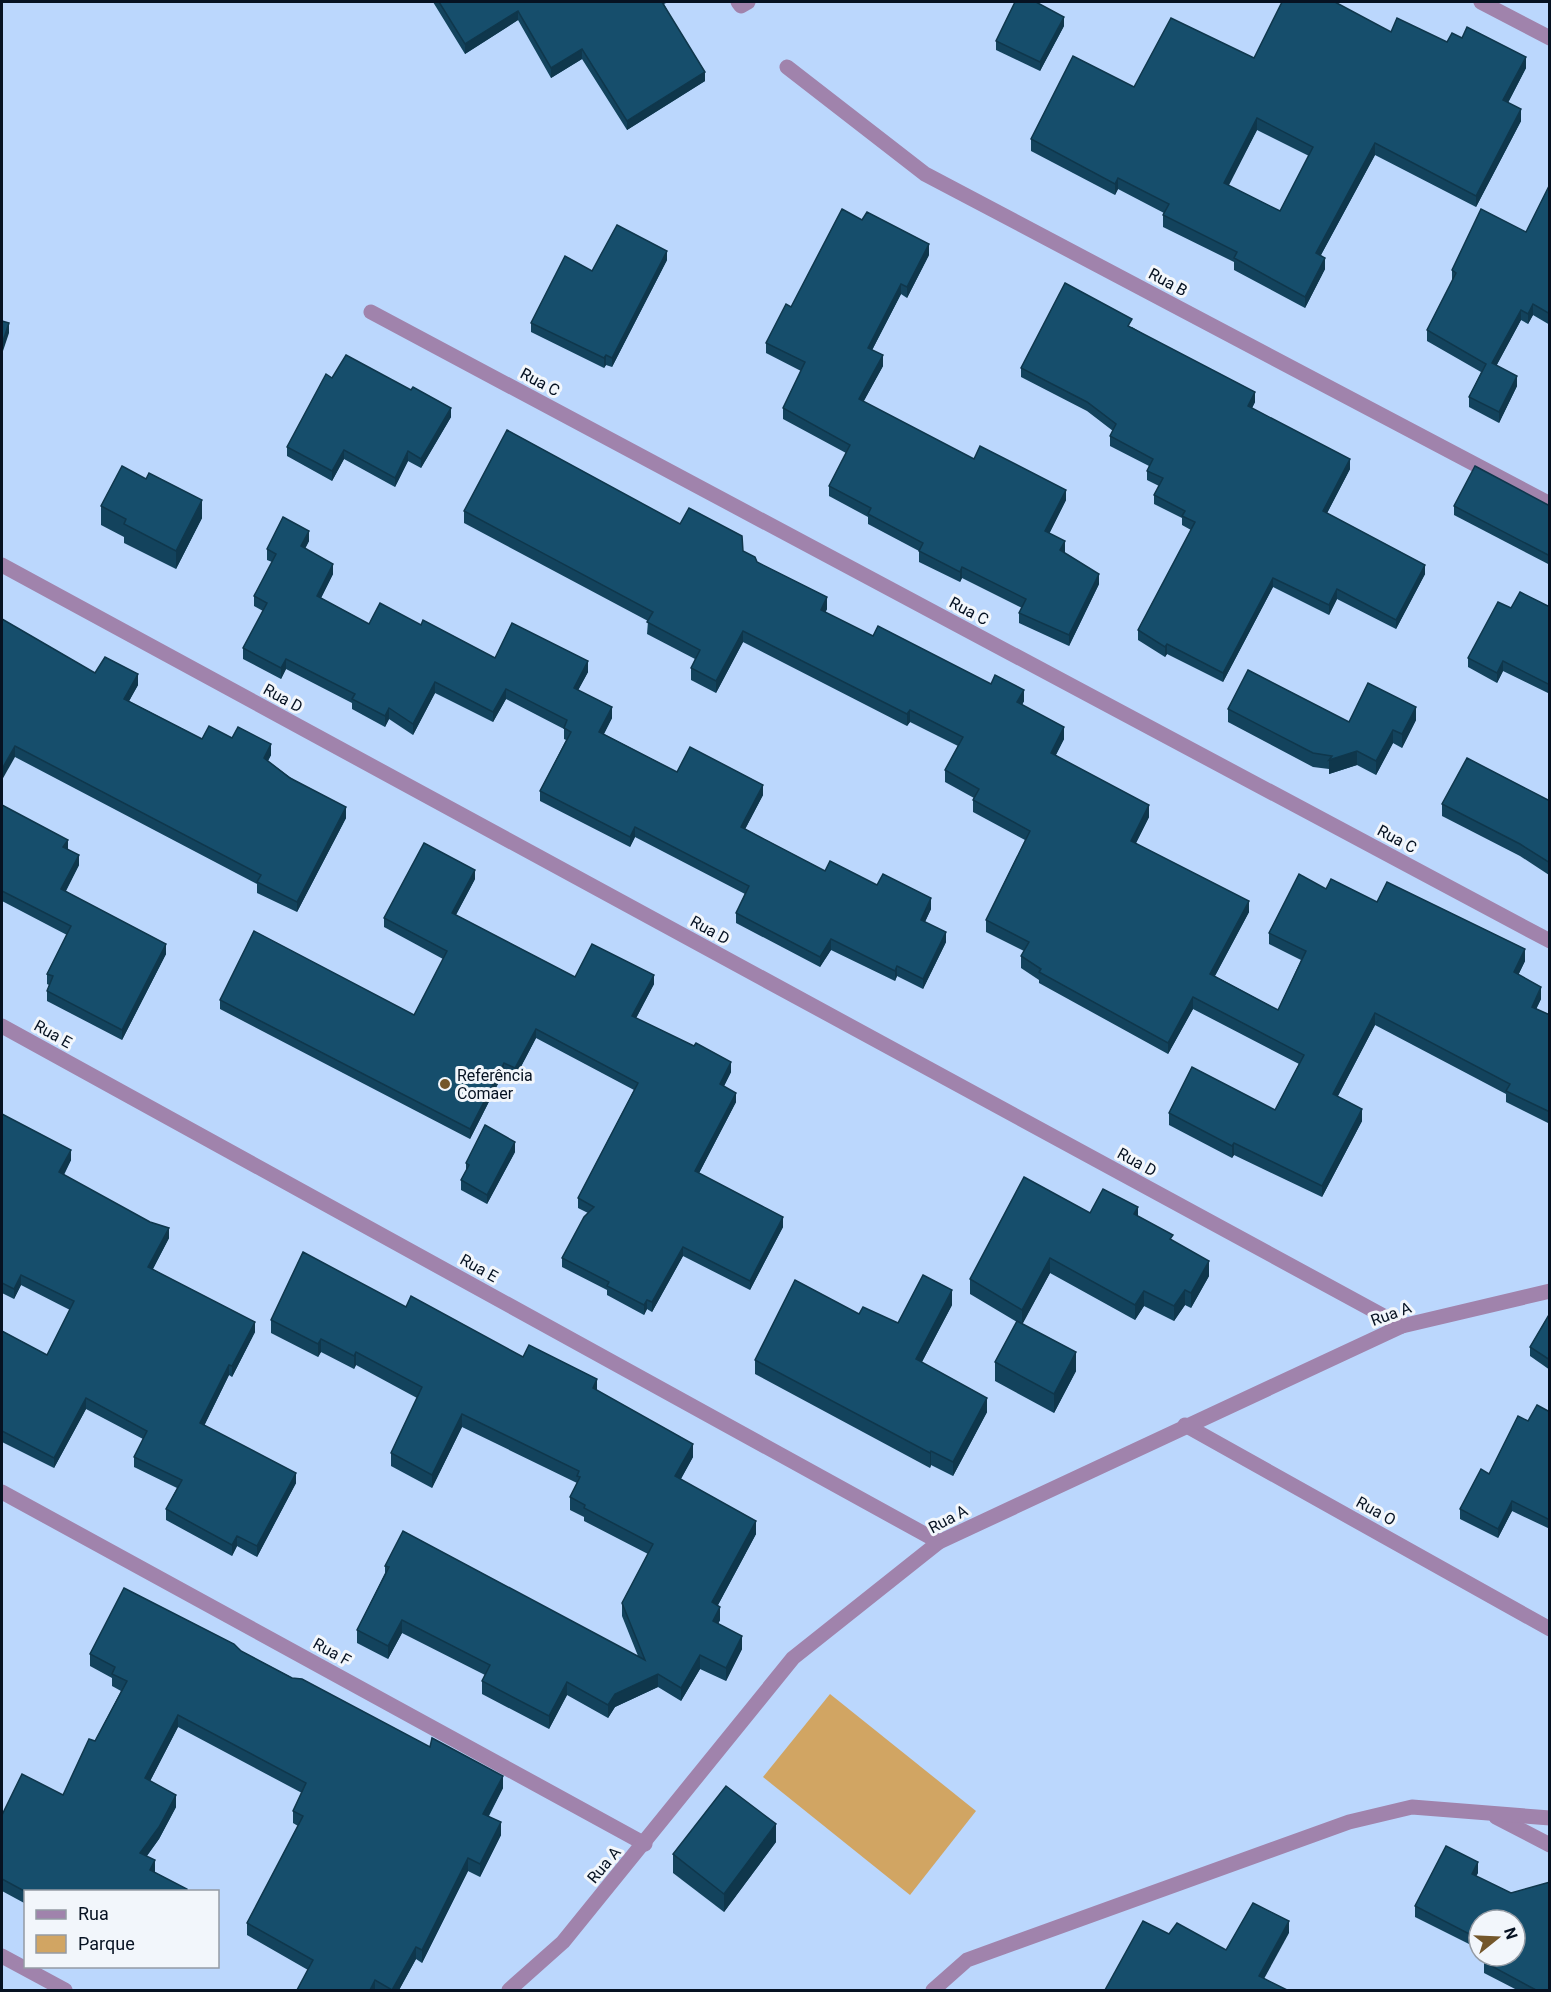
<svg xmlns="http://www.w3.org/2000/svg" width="1551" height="1992" font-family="Roboto,sans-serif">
<rect width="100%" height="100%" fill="#bbd7fd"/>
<polygon fill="#d1a563" points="830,1694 976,1811 910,1895 763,1777"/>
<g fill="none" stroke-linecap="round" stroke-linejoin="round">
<g stroke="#a083ac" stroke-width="15">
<polyline points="738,2 741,6 748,2"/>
<polyline points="1481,2 1550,38"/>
<polyline points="787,67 925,174 1550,504"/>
<polyline points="371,312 1550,941"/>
<polyline points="2,565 1402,1326"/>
<polyline points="2,1026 939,1542"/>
<polyline points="1185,1425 1550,1629"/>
<polyline points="2,1492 645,1844"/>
<polyline points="1496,1817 1550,1845"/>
<polyline points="2,1956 65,1990"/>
<polyline points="509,1990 563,1942 793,1658 939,1542 1402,1326 1550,1291"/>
<polyline points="933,1990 967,1960 1349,1822 1412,1807 1550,1818"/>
</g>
</g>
<g fill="#13435d" fill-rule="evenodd">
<polygon points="433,2 668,2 664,4 705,81 627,130 582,59 551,78 518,20 465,54"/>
<polygon points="1064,26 1040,71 996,50 996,41"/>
<path d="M1391,32L1447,42L1462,38L1526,68L1508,103L1521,121L1476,207L1375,155L1321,255L1325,269L1305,308L1234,270V262L1163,227V215L1164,213L1118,189L1115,195L1031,151V139L1134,87L1254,58ZM1257,130L1309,156L1280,211L1228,185Z"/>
<polygon points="1550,184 1550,325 1533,315 1528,324 1521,320 1496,366 1517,386 1499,423 1469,407 1469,397 1481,372 1427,341 1427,330 1452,281 1452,270 1526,232"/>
<polygon points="929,255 907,298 901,294 872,350 883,366 863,402 974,459 1066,500 1049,534 1065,552 1064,553 1099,584 1069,646 1019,623 1019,613 1022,608 962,578 960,582 919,562 919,551 868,524 868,517 829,496 829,486 846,453 783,419 783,408 801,371 766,353 766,343 791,307"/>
<polygon points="667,260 612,367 606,365 604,368 531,332 531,323 592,271"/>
<polygon points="1132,327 1255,402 1252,408 1350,469 1327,513 1425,574 1396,629 1337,599 1329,615 1273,587 1223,682 1167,654 1165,657 1138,640 1138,630 1191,530 1182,525 1182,518 1154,504 1154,495 1159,486 1147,480 1147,471 1149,466 1110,446 1110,436 1113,431 1087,411 1021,377 1021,368"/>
<polygon points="332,378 451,417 421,468 408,461 395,487 344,459 332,481 287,456 287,447"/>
<polygon points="146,479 202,518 176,569 124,543 124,537 101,525 101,506"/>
<polygon points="1454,506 1550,506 1550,565 1454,515"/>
<polygon points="464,511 680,524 743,551 757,562 827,609 825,612 873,636 1024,701 1022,705 1064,739 1056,755 1149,817 1136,843 1249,912 1215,976 1278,1010 1301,960 1269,944 1269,933 1326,889 1377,902 1525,961 1518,975 1541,999 1536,1009 1550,1015 1550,1124 1506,1102 1506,1094 1375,1025 1338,1096 1362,1121 1322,1197 1234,1155 1232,1158 1169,1125 1169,1113 1275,1110 1299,1064 1193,1009 1168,1054 1039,983 1039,980 1021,968 1021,956 1024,951 986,932 986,920 1025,840 973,812 973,800 974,798 945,782 945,770 958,746 910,722 907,726 743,642 716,693 691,680 691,668 695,659 647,634 648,621 464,523"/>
<polygon points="309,541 305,548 333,574 321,598 369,624 421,625 495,658 588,672 578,690 612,718 604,734 677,772 763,795 745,829 825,871 877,885 931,909 925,922 946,942 923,989 897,976 895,981 831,950 820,967 736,923 736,913 745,894 635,837 630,847 540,801 540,791 566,740 564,739 564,729 506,699 493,722 435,693 413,735 389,719 385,727 352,709 352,703 286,669 281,679 243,659 243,648 263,611 254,606 254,596 272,562 267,560 267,549"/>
<polygon points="1550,607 1550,694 1503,671 1497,683 1468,667 1468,658 1511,608"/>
<polygon points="2,619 95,673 138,685 129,701 202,739 232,738 271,755 268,761 346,818 297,912 257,893 257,884 15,757"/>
<polygon points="1228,709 1349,722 1416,720 1402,748 1393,743 1376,775 1357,765 1329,774 1329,769 1313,767 1228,722"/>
<polygon points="1550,801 1550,878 1549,875 1520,856 1442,816 1442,804"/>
<polygon points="2,805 68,849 79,865 66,891 166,954 122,1040 47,1001 47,991 49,985 47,984 47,974 67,935 2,901"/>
<polygon points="475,879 456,915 575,977 654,984 636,1018 731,1072 724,1086 736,1102 699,1173 783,1227 750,1290 683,1256 652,1312 647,1309 644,1315 607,1295 607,1290 562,1267 562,1258 588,1213 578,1208 578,1198 634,1090 536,1038 515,1078 504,1072 470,1139 220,1009 220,1000 414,1015 443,959 384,927 384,918"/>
<polygon points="2,1114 71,1160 64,1175 169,1238 153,1269 255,1332 232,1377 229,1375 204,1426 296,1483 257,1557 237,1546 232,1556 166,1520 166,1509 177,1488 134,1467 134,1457 143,1439 86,1409 54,1468 2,1442 2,1331 47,1355 70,1310 21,1285 14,1299 2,1293"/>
<polygon points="515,1152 487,1204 461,1190 461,1180 466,1171 466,1163"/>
<polygon points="1090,1213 1138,1216 1173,1241 1209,1276 1191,1308 1185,1305 1174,1321 1144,1306 1135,1320 1050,1273 1022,1324 1076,1371 1054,1413 995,1381 995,1362 1017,1322 970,1294 970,1279"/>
<polygon points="952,1305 922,1362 987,1412 953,1476 931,1465 930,1468 755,1374 755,1360 859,1314 898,1323"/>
<polygon points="406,1307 523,1357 597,1391 693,1457 681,1479 756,1534 718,1605 720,1620 718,1624 742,1649 726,1681 700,1669 681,1701 658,1687 615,1707 608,1718 567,1695 549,1729 482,1694 482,1681 485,1675 402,1633 388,1659 357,1643 357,1630 385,1573 385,1566 638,1656 622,1616 622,1603 648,1554 584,1521 584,1517 570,1510 570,1497 577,1483 462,1427 432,1488 391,1466 391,1453 417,1398 356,1365 354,1369 321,1352 318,1357 271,1333 271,1320"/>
<polygon points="1550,1313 1550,1370 1530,1356 1530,1347"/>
<polygon points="1550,1412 1550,1529 1512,1511 1498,1538 1460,1519 1460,1509 1489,1474 1528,1421"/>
<polygon points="241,1651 503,1788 489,1816 501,1835 480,1877 468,1871 422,1963 416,1959 399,1990 297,1990 308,1970 247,1935 247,1923 298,1826 293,1823 293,1811 302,1793 178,1727 150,1781 176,1807 159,1839 147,1856 155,1872 187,1892 26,1892 26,1904 2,1891 2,1815 63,1795 95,1741 121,1691 112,1686 112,1678 90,1666 90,1654"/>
<polygon points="776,1842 724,1912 673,1873 673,1854"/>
<polygon points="1478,1873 1476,1876 1550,1990 1517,1990 1484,1973 1484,1962 1515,1956 1479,1920 1479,1949 1415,1917 1415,1906"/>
</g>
<g fill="#0f374c">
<polygon points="518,11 518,20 465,54 465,44"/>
<polygon points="1064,17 1064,26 1040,71 1040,62"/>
<polygon points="582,49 582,59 551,78 551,68"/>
<polygon points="1526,57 1526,68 1503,112 1503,100"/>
<polygon points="705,72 705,81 627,130 627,121"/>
<polygon points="1521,109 1521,121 1476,207 1476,196"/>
<polygon points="1257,118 1257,130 1224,195 1224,183"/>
<polygon points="1375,143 1375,155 1316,264 1316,253"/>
<polygon points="1118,178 1118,189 1115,195 1115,184"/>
<polygon points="929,244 929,255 907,298 907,287"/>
<polygon points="667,251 667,260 612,367 612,358"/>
<polygon points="1325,258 1325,269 1305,308 1305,297"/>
<polygon points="901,284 901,294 868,358 868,348"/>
<polygon points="1533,304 1533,315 1528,324 1528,314"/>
<polygon points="1521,310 1521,320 1492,374 1492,363"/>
<polygon points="9,323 9,333 2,354 2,344"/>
<polygon points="606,355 606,365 604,368 604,358"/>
<polygon points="883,355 883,366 859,410 859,399"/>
<polygon points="1517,376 1517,386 1499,423 1499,412"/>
<polygon points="1255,392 1255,402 1248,416 1248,406"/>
<polygon points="451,408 451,417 421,468 421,459"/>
<polygon points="344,450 344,459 332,481 332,471"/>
<polygon points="408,451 408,461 395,487 395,478"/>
<polygon points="1350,459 1350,469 1323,521 1323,511"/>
<polygon points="1066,490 1066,500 1045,542 1045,531"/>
<polygon points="202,500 202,518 176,569 176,551"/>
<polygon points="309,531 309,541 301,557 301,546"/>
<polygon points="1065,541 1065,552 1060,561 1060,550"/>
<polygon points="333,564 333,574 317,606 317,596"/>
<polygon points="1425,565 1425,574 1396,629 1396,620"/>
<polygon points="962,567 962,578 960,582 960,572"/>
<polygon points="1099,574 1099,584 1069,646 1069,635"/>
<polygon points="1273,578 1273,587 1223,682 1223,673"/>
<polygon points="1337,589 1337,599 1329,615 1329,605"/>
<polygon points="827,597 827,609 821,622 821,610"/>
<polygon points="743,631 743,642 716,693 716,681"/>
<polygon points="1167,644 1167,654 1165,657 1165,647"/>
<polygon points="286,659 286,669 281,679 281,668"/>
<polygon points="588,661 588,672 574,698 574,688"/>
<polygon points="1503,661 1503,671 1497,683 1497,673"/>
<polygon points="138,674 138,685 124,710 124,699"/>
<polygon points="435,682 435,693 413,735 413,724"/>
<polygon points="506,689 506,699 493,722 493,712"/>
<polygon points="1024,690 1024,701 1017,714 1017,702"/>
<polygon points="612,707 612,718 599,743 599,732"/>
<polygon points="1416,707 1416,720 1402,748 1402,734"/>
<polygon points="389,708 389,719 385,727 385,716"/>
<polygon points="910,710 910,722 907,726 907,714"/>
<polygon points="1064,727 1064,739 1051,764 1051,753"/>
<polygon points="1393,730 1393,743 1376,775 1376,761"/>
<polygon points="271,744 271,755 264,768 264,758"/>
<polygon points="15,746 15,757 2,780 2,769"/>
<polygon points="1357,751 1357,765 1329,774 1329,760"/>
<polygon points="763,785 763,795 741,837 741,827"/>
<polygon points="1149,805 1149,817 1131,853 1131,841"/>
<polygon points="346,807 346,818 297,912 297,902"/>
<polygon points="635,827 635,837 630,847 630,837"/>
<polygon points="68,840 68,850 63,847"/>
<polygon points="79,855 79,865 61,900 61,889"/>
<polygon points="475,870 475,879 452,922 452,913"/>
<polygon points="931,898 931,909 921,930 921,920"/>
<polygon points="1249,901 1249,912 1210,985 1210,974"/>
<polygon points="946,932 946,942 923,989 923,979"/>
<polygon points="831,939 831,950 820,967 820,957"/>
<polygon points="166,944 166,954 122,1040 122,1030"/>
<polygon points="1525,949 1525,961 1514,984 1514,972"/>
<polygon points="897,966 897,976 895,981 895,971"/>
<polygon points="654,975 654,984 632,1026 632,1016"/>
<polygon points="1541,987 1541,999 1532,1018 1532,1007"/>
<polygon points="1193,997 1193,1009 1168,1054 1168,1043"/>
<polygon points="1375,1013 1375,1025 1333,1105 1333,1094"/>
<polygon points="536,1029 536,1038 515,1078 515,1068"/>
<polygon points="731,1062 731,1072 720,1094 720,1084"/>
<polygon points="504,1063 504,1072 470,1139 470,1129"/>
<polygon points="736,1093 736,1102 695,1181 695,1171"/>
<polygon points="1362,1109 1362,1121 1322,1197 1322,1186"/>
<polygon points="515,1142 515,1152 487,1204 487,1195"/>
<polygon points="1234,1143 1234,1155 1232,1158 1232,1146"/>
<polygon points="71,1150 71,1160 59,1183 59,1172"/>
<polygon points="1138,1207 1138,1222 1134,1214"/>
<polygon points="783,1217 783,1227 750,1290 750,1281"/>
<polygon points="169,1228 169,1238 148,1278 148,1267"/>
<polygon points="683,1247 683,1256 652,1312 652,1302"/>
<polygon points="1050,1258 1050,1273 1022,1325 1022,1310"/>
<polygon points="1209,1261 1209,1276 1191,1308 1191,1293"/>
<polygon points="21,1275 21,1285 14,1299 14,1289"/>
<polygon points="952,1290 952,1305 916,1373 916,1359"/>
<polygon points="1185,1290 1185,1305 1174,1321 1174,1306"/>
<polygon points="1144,1291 1144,1306 1135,1320 1135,1305"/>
<polygon points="647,1300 647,1309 644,1315 644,1305"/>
<polygon points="255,1322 255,1332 232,1377 232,1366"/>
<polygon points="321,1339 321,1352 318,1357 318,1344"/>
<polygon points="356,1352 356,1365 354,1369 354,1356"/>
<polygon points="1076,1352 1076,1371 1054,1413 1054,1394"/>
<polygon points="229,1365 229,1375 200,1434 200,1423"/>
<polygon points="597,1379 597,1392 593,1388"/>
<polygon points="86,1398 86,1409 54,1468 54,1458"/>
<polygon points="987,1398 987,1412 953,1476 953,1462"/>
<polygon points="462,1414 462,1427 432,1488 432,1475"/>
<polygon points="693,1444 693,1457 675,1489 675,1476"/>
<polygon points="931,1451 931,1465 930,1468 930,1453"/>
<polygon points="296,1473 296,1483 257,1557 257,1546"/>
<polygon points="1512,1501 1512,1511 1498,1538 1498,1529"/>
<polygon points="756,1521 756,1534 712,1616 712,1602"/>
<polygon points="237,1536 237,1546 232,1556 232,1545"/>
<polygon points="720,1607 720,1620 713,1634 713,1621"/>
<polygon points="402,1620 402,1633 388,1659 388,1646"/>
<polygon points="742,1636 742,1649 726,1681 726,1668"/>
<polygon points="700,1655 700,1669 681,1701 681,1688"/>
<polygon points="658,1674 658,1687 615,1707 608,1718 608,1705 615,1694"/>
<polygon points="567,1682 567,1695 549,1729 549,1716"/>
<polygon points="178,1715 178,1727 145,1791 145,1778"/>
<polygon points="503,1776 503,1788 483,1826 483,1814"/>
<polygon points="176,1795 176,1807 159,1839 140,1865 140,1853"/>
<polygon points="501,1822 501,1835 480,1877 480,1864"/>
<polygon points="776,1824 776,1842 724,1912 724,1894"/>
<polygon points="468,1858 468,1871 422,1963 422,1950"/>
<polygon points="155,1860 155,1873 150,1870"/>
<polygon points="1478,1862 1478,1873 1472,1884 1472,1874"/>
<polygon points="1289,1921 1289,1933 1259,1988 1259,1976"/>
<polygon points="416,1947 416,1959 399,1990 392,1990"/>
<polygon points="375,1980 375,1990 370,1990"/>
</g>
<g fill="#164e6c" stroke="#0f374c" stroke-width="1.5" fill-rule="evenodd">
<polygon points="439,2 662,2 705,72 627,121 582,49 551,68 518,11 465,44"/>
<polygon points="1015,2 1036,2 1064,17 1040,62 996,41"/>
<path d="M1282,2H1335L1391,32L1397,18L1447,42L1452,33L1462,38L1467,27L1526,57L1503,100L1521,109L1476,196L1375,143L1316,253L1325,258L1305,297L1234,258L1237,252L1163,215L1169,204L1118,178L1115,184L1031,139L1073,56L1134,87L1171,18L1254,58ZM1257,118L1313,147L1280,211L1224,183Z"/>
<polygon points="1550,184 1550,314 1533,304 1528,314 1521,310 1492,363 1517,376 1499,412 1469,397 1486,364 1427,330 1456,273 1452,270 1481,209 1526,232"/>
<polygon points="842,209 862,220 867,212 929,244 907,287 901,284 868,348 883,355 859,399 974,459 980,446 1066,490 1045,531 1065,541 1060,550 1099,574 1069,635 1019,613 1026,599 962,567 960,572 919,551 923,543 868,514 871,508 829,486 850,445 783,408 805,362 766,343 786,304 791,307"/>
<polygon points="617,225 667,251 612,358 606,355 604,358 531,323 565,256 592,271"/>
<polygon points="1065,283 1132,319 1128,326 1255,392 1248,406 1350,459 1323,511 1425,565 1396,620 1337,589 1329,605 1273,578 1223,673 1167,644 1165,647 1138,630 1195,522 1182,516 1185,511 1154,495 1163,478 1147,471 1153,459 1110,436 1116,424 1087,402 1021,368"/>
<polygon points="2,321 9,323 2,344"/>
<polygon points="346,355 411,390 413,387 451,408 421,459 408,451 395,478 344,450 332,471 287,447 326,374 332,378"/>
<polygon points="507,430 680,524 689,508 742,536 743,551 755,557 757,562 827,597 821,610 873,636 878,626 991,684 995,675 1024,690 1017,702 1064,727 1051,753 1149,805 1131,841 1249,901 1210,974 1278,1010 1306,951 1269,933 1299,874 1326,889 1331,879 1377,902 1387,882 1525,949 1514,972 1541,987 1532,1007 1550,1015 1550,1112 1506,1091 1510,1084 1375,1013 1333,1094 1362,1109 1322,1186 1234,1143 1232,1146 1169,1113 1192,1067 1275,1110 1304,1055 1193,997 1168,1043 1039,972 1041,969 1021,956 1029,942 986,920 1030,831 973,800 979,789 945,770 963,737 910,710 907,714 743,631 716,681 691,668 700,650 647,622 653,612 464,511"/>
<polygon points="122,466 146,479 149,473 202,500 176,551 124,524 126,519 101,506"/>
<polygon points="1475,466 1550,506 1550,556 1454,506"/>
<polygon points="283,517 309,531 301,546 333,564 317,596 369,624 380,603 421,625 423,620 495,658 512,623 588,661 574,688 612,707 599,732 677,772 690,747 763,785 741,827 825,871 830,861 877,885 883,874 931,898 921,920 946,932 923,979 897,966 895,971 831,939 820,957 736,913 749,886 635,827 630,837 540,791 571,732 564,728 567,720 506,689 493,712 435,682 413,724 389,708 385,716 352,699 355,694 286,659 281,668 243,648 267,603 254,596 276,554 267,549"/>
<polygon points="1520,592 1550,607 1550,685 1503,661 1497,673 1468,658 1498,602 1511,608"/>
<polygon points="2,619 95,673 105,657 138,674 124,699 202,739 209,726 232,738 238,727 271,744 264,758 290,778 346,807 297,902 257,882 261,875 15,746 2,769"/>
<polygon points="1248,670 1349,722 1368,683 1416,707 1402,734 1393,730 1376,761 1357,751 1329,760 1332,756 1313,753 1228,709"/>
<polygon points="1467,758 1550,801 1550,863 1520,844 1442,804"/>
<polygon points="2,805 68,840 63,847 79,855 61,889 166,944 122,1030 47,991 53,976 47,974 71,926 2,891"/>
<polygon points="424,843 475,870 452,913 575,977 592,944 654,975 632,1016 694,1046 696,1043 731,1062 720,1084 736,1093 695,1171 783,1217 750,1281 683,1247 652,1302 647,1300 644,1305 607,1286 609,1282 562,1258 584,1217 594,1207 578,1198 638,1083 536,1029 515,1068 504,1063 470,1129 220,1000 254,931 414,1015 447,951 384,918"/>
<polygon points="2,1114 71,1150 59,1172 150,1222 169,1228 148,1267 255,1322 232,1366 229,1365 200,1423 296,1473 257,1546 237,1536 232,1545 166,1509 182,1480 134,1457 147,1431 86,1398 54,1458 2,1431 2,1331 47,1355 74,1301 21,1275 14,1289 2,1283"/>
<polygon points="485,1125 515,1142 487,1195 461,1180 469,1165 466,1163"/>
<polygon points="1024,1177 1090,1213 1103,1189 1138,1207 1134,1214 1173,1235 1170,1239 1209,1261 1191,1293 1185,1290 1174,1306 1144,1291 1135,1305 1050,1258 1022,1310 970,1279"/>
<polygon points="303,1252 406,1307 411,1296 523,1357 529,1345 597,1379 593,1388 693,1444 675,1476 756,1521 712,1602 720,1607 713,1621 742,1636 726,1668 700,1655 681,1688 658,1674 615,1694 608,1705 567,1682 549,1716 482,1681 490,1665 402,1620 388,1646 357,1630 389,1567 385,1566 403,1531 645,1660 622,1603 653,1544 584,1508 585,1505 570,1497 580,1477 577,1476 579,1471 462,1414 432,1475 391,1453 422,1387 356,1352 354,1356 321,1339 318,1344 271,1320"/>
<polygon points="923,1275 952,1290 916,1359 987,1398 953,1462 931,1451 930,1453 755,1360 795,1280 859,1314 863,1307 898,1323"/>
<polygon points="1550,1313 1550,1360 1530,1347"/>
<polygon points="1017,1321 1076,1352 1054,1394 995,1362"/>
<polygon points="1537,1405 1550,1412 1550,1520 1512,1501 1498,1529 1460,1509 1481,1469 1489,1474 1518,1416 1528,1421"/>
<polygon points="124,1588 234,1644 241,1651 292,1678 302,1679 430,1747 432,1738 503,1776 483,1814 501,1822 480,1864 468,1858 422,1950 416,1947 392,1990 375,1980 370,1990 297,1990 313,1960 247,1923 303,1816 293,1811 306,1783 178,1715 145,1778 176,1795 159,1827 140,1853 155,1860 150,1870 187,1889 186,1892 26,1892 2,1879 2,1815 22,1774 63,1795 89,1739 95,1741 127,1681 112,1674 115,1667 90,1654"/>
<polygon points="726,1786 776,1824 724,1894 673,1854"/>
<polygon points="1446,1846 1478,1862 1472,1874 1511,1893 1550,1882 1550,1990 1536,1990 1484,1962 1487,1956 1515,1956 1515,1920 1479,1920 1479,1939 1415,1906"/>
<polygon points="1253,1903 1289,1921 1259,1976 1287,1990 1105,1990 1143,1921 1169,1934 1177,1923 1226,1950"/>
</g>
<circle fill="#74572b" stroke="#f2f6fb" stroke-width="2" cx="445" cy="1084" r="6"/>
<g text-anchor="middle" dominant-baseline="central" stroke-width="6" stroke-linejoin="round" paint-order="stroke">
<g font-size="16" fill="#061222" stroke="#f2f6fb">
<text transform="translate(1168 282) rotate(28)">Rua B</text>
<text transform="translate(540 382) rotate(28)">Rua C</text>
<text transform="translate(969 611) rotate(28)">Rua C</text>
<text transform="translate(283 698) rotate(29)">Rua D</text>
<text transform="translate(1397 839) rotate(28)">Rua C</text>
<text transform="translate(710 930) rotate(29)">Rua D</text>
<text transform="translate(53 1034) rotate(29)">Rua E</text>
<text transform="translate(1137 1162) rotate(29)">Rua D</text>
<text transform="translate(479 1268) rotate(29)">Rua E</text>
<text transform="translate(1391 1314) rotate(-20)">Rua A</text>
<text transform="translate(1376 1511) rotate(29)">Rua O</text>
<text transform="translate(948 1519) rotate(-28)">Rua A</text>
<text transform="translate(332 1652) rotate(29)">Rua F</text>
<text transform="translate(604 1865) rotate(-50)">Rua A</text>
</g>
<g font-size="16" fill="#061222" stroke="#f2f6fb" text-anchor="start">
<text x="457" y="1075">Referência<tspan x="457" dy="18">Comaer</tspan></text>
</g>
</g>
<rect width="1551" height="1992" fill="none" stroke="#061222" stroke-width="6"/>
<rect x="24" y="1890" width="195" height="78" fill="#f2f6fb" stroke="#949ba4" stroke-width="1.5"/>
<rect x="36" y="1910" width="30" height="9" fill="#a083ac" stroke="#949ba4" stroke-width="1.5"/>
<text x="78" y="1920" font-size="18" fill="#061222">Rua</text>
<rect x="36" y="1935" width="30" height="18" fill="#d1a563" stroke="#949ba4" stroke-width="1.5"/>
<text x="78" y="1950" font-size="18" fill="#061222">Parque</text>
<g transform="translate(1497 1938) rotate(72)"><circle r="28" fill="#f2f6fb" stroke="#949ba4" stroke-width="1.5"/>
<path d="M0-4.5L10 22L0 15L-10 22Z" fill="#74572b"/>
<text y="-9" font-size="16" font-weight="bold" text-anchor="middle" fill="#061222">N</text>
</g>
</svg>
